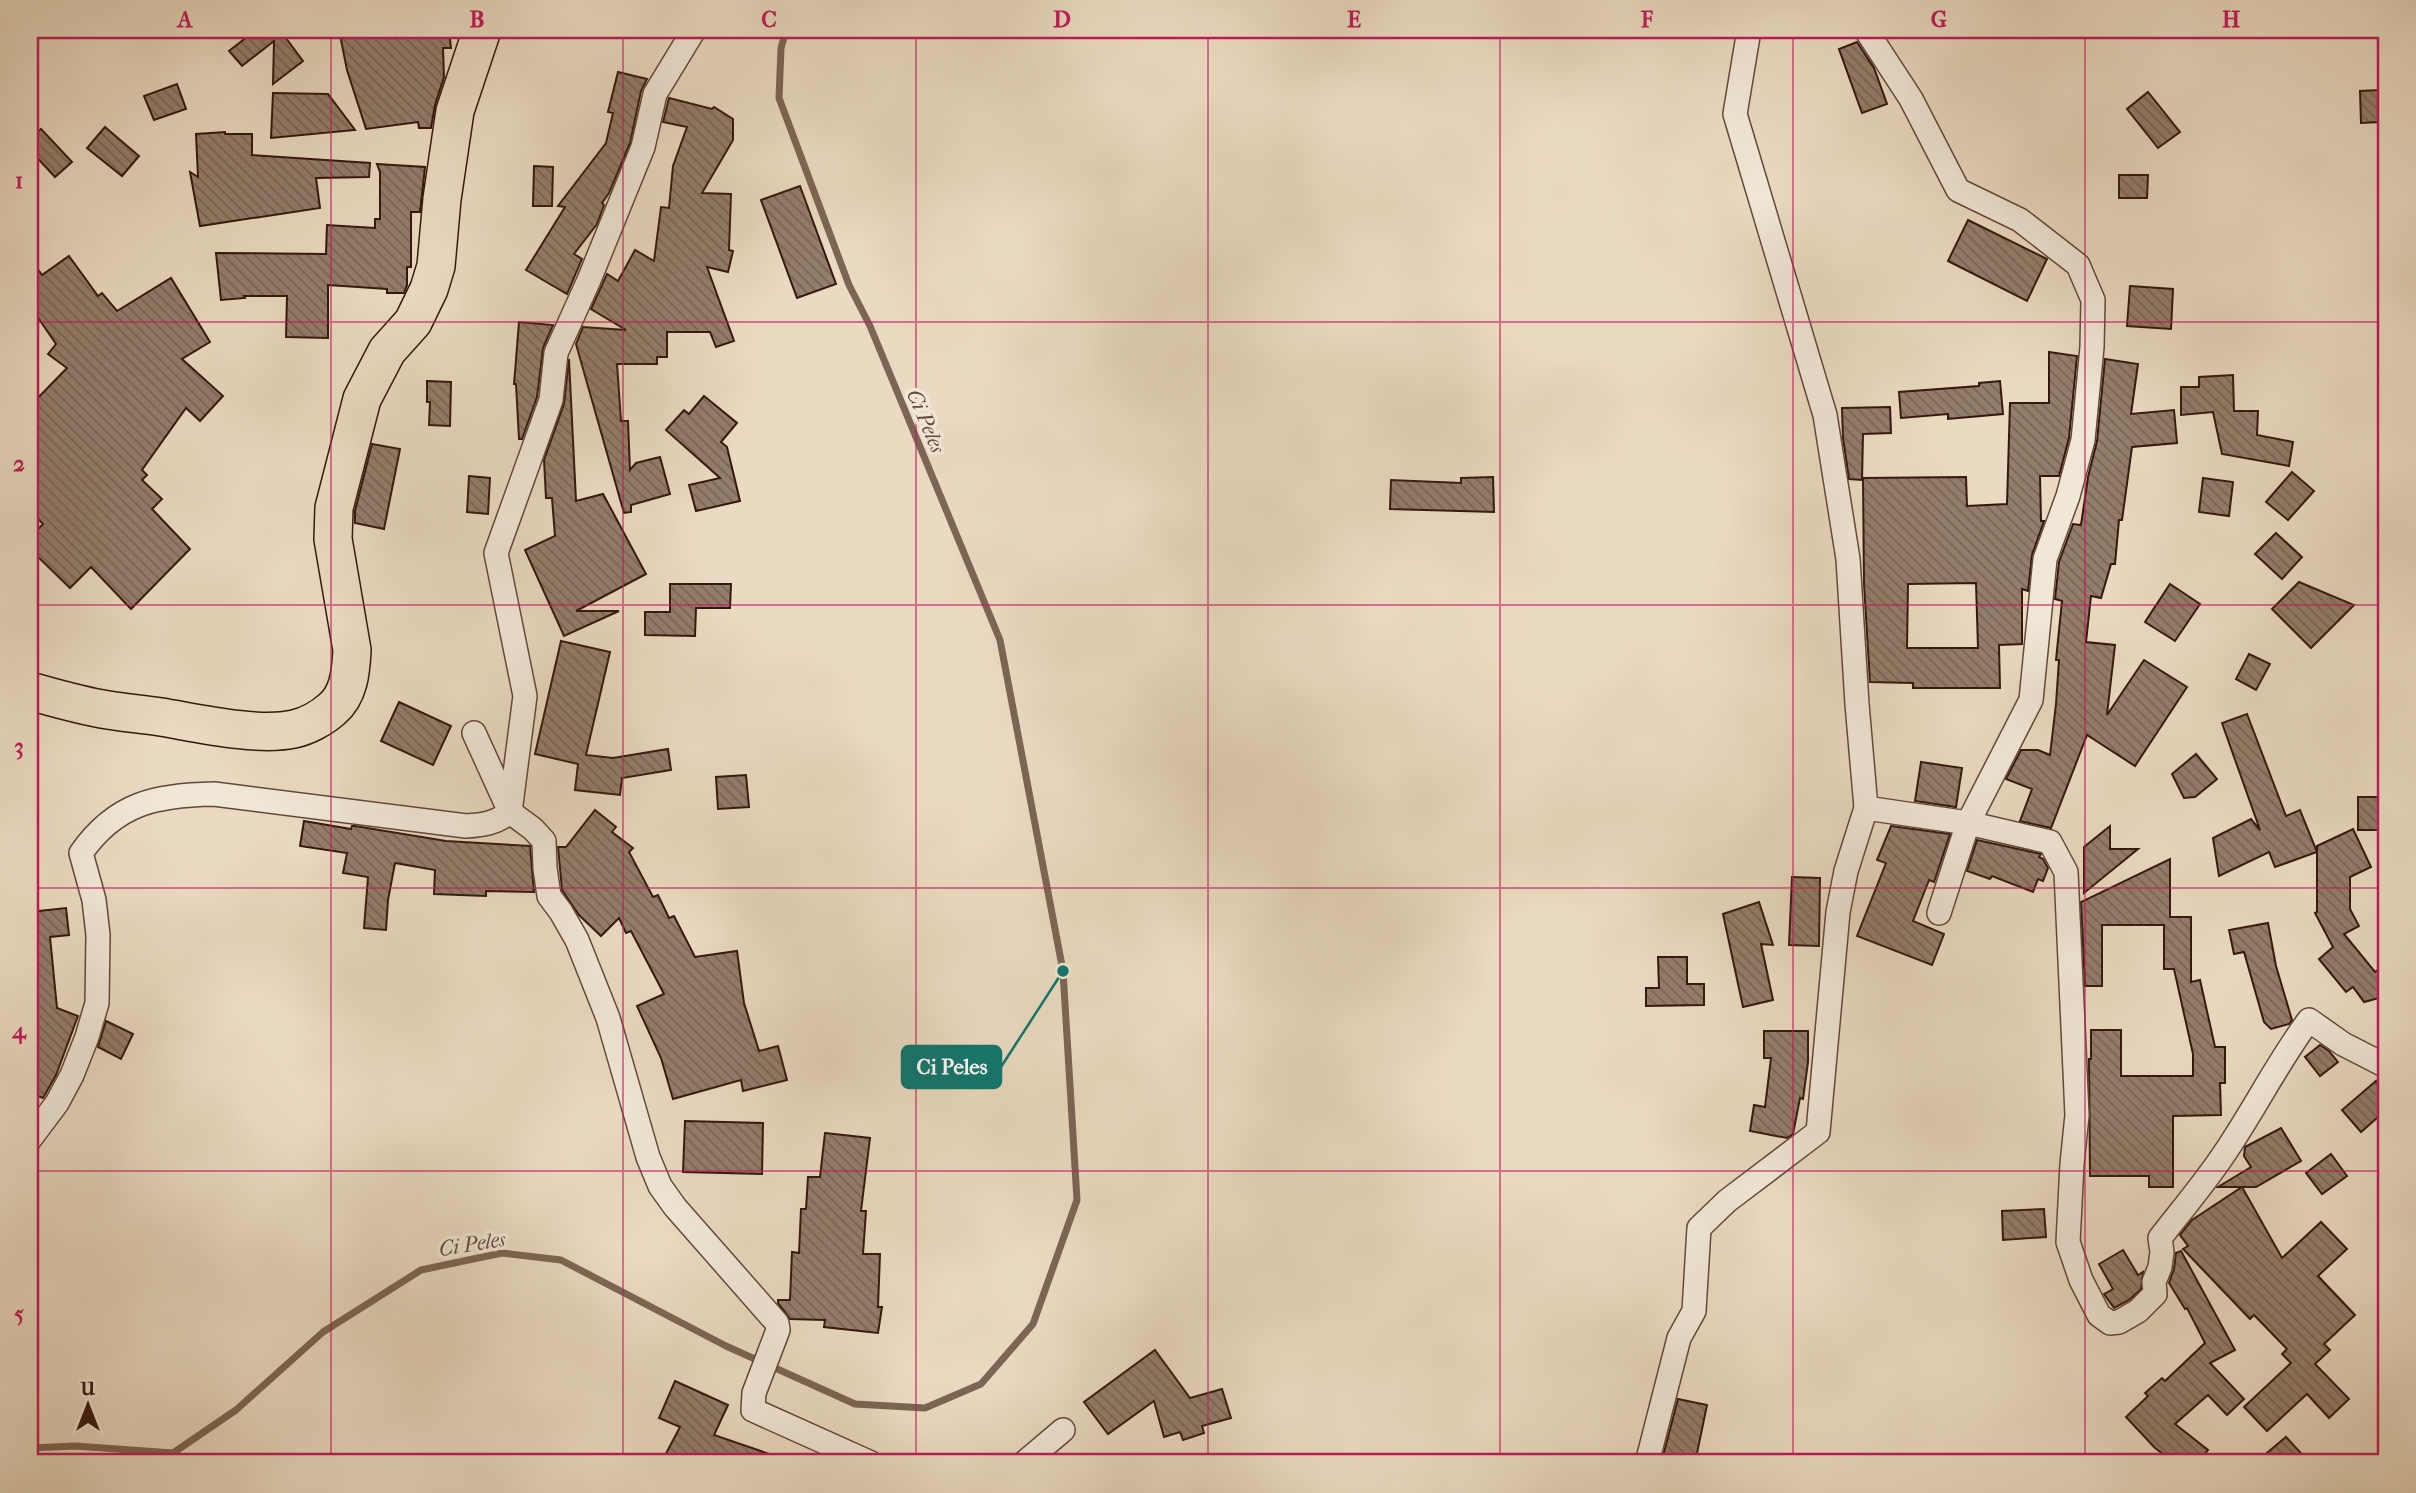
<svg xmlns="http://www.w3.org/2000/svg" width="2416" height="1493" font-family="'IM FELL French Canon',serif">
<defs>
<pattern id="building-back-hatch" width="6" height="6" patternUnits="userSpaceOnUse" patternTransform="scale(1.75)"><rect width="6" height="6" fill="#937d6b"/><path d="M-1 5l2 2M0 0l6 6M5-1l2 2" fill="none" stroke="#796556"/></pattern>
</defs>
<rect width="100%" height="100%" fill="#eadac1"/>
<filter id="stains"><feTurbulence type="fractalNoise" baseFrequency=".00286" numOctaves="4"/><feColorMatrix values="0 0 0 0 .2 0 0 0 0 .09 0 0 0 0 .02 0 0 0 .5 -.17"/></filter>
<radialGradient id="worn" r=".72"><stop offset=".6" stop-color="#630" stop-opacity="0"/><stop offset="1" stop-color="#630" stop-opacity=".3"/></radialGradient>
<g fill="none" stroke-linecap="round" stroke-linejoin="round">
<polyline stroke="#7c6554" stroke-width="7" points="30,1448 75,1446 173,1453 236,1410 323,1332 421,1270 502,1253 561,1260 726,1346 855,1404 925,1408 981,1384 1033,1324 1077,1200 1063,971 1000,640 870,326 849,285 779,98 781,48 786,30"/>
</g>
<g fill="url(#building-back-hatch)" stroke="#35180d" stroke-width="2" fill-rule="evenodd">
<polygon points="256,30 289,30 283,34 303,61 273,84 274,41 242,66 229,51"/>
<polygon points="339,30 449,30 451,48 443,48 444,77 435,105 431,128 419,128 418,122 366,129 347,70"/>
<polygon points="1857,42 1874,68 1887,104 1862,113 1839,49"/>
<polygon points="618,72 647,79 641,91 630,143 609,193 602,203 604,205 597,224 574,254 582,259 567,294 526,270 565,207 558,206 606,143 613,113 608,112"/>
<polygon points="177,84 186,109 154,120 144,96"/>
<polygon points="2380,90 2380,122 2361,123 2360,91"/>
<polygon points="2148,92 2180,132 2158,148 2127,109"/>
<polygon points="273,93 328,94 355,130 271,138"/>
<polygon points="669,98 712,109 714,107 733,119 733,140 702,193 731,194 729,250 733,251 728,272 707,267 734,341 716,347 710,332 667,332 667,357 657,357 657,364 617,364 621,421 628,421 630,470 636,463 660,457 670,494 631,505 631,512 624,513 576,344 583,327 626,330 591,309 607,274 618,281 635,250 654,261 661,207 669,208 673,166 687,127 663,122"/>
<polygon points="105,127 139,156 122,176 87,148"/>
<polygon points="41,129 72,162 55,177 30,150 30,139"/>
<polygon points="225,132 225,134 252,134 252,155 370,163 369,177 316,178 320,208 200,226 190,172 198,177 196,134"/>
<polygon points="377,164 425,167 420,212 411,212 411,267 407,267 407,285 404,293 387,293 387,289 328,285 328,338 286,337 287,296 244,296 245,298 221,300 216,253 326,254 327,225 375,228 375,219 380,219 380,172"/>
<polygon points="534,166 553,167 552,206 533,206"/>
<polygon points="2119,175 2148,175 2147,198 2119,198"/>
<polygon points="800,186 836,284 797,298 761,200"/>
<polygon points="1968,220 2047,259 2027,301 1948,261"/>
<polygon points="69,256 98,296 102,293 117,311 171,278 210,342 182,359 223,396 200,421 186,408 142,470 147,475 142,480 162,499 152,509 190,549 131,609 91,567 70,588 30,549 30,538 43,524 30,510 30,406 67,368 48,354 56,344 30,306 30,258 42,275"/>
<polygon points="2130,286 2173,289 2171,329 2127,326"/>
<polygon points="519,322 553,325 543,348 537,397 522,439 519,439 516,384 514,384"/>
<path d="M2049,352L2077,356L2069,438L2059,476H2040L2041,521H2044L2032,555L2028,591L2022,589V644L1999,645L2000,688H1913V683L1870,682L1864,584L1863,478L1966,477L1967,506L2007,504L2010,403H2049ZM1976,583L1978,648H1907L1908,584Z"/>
<polygon points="569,359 576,501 603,494 646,574 576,611 619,611 564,636 525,550 555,536 552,498 546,498 544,460 564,404"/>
<polygon points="2105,359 2138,364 2131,414 2174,410 2177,443 2132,447 2122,520 2119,520 2115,564 2111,564 2101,598 2091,596 2086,642 2115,645 2107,715 2144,660 2187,687 2135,766 2087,735 2051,828 2020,821 2032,789 2006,779 2021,750 2038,750 2050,755 2056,704 2059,660 2056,660 2062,601 2055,599 2059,562 2073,524 2081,525 2088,477 2097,441"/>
<polygon points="2233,375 2234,411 2258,411 2257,435 2293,442 2289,466 2222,454 2213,412 2181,415 2181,387 2199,387 2199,377"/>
<polygon points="427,381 451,382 450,426 429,425 430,402 427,402"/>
<polygon points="2000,381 2003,414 1948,419 1948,414 1901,418 1899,392 1979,386 1979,383"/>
<polygon points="704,396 737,423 721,442 727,447 740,501 696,511 689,485 720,478 666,430 684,410 689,414"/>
<polygon points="1890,407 1891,433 1863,434 1862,480 1849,479 1843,438 1842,408"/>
<polygon points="372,444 400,449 384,529 355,523 355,511"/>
<polygon points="2292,472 2314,491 2288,520 2266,502"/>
<polygon points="469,476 490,478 488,514 467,512"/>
<polygon points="1493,477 1494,512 1390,509 1391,480 1461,483 1461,478"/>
<polygon points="2203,478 2233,482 2229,516 2199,512"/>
<polygon points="2276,533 2302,557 2282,579 2255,554"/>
<polygon points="2299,582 2354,605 2311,648 2272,609"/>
<polygon points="670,584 731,584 730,608 696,608 695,636 645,635 645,612 670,612"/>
<polygon points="2170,584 2200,604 2175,641 2145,622"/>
<polygon points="561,641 610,652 586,755 613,758 668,749 671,770 622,778 620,795 575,790 578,764 535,754"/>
<polygon points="2249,654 2270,664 2256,690 2236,679"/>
<polygon points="399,702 451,726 433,765 381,741"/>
<polygon points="2247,714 2286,816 2300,810 2317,852 2275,867 2269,852 2219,876 2213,838 2251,819 2260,830 2222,723"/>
<polygon points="2196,754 2217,779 2195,797 2184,798 2172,774"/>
<polygon points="1921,762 1962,768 1956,807 1915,801"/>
<polygon points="746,775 749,807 718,809 716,777"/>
<rect x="2358" y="797" width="24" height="33"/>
<polygon points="595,810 616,827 612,832 633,848 629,852 653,897 658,895 669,918 674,916 695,957 737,951 744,1003 759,1051 778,1046 787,1080 743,1091 741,1080 673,1099 661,1058 637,1006 664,994 631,931 626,933 619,918 601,936 579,915 562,890 558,847 566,847"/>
<polygon points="304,821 351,829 352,826 355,826 446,841 530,846 534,892 486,891 486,896 434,894 435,870 395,863 388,900 386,930 364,928 368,877 343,873 347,853 300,846"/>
<polygon points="1891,826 1950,834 1934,882 1929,880 1913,921 1944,934 1932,965 1857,936 1886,863 1877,860"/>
<polygon points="2110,826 2110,849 2138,849 2084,893 2084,847"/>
<polygon points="2353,829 2371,867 2350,877 2350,909 2359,926 2344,934 2375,972 2386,964 2386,996 2364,1002 2353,987 2346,992 2319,959 2333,947 2315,913 2317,912 2317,846"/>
<polygon points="1977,840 2041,854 2039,857 2043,859 2048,868 2043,881 2038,879 2033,892 1992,876 1990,879 1967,871"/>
<polygon points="2170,859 2170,917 2191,917 2191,982 2200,980 2215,1047 2225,1047 2225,1083 2220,1083 2221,1115 2173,1116 2173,1187 2149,1187 2149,1176 2090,1176 2089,1059 2091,1059 2091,1030 2121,1030 2121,1076 2193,1076 2193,1054 2174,969 2164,969 2164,925 2102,925 2102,986 2085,986 2081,902"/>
<polygon points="1792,877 1820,878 1819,946 1789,945"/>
<polygon points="1759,902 1773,945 1761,944 1773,1000 1743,1007 1723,914"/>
<polygon points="66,908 69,935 50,937 57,1008 78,1016 56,1075 43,1098 30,1093 30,912"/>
<polygon points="2268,923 2276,966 2292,1020 2289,1024 2271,1029 2264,1022 2244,952 2234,954 2229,930"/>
<polygon points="1658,957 1687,957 1687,984 1704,984 1704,1005 1646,1006 1646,988 1659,988"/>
<polygon points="106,1021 133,1034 121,1059 98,1047"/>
<polygon points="1764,1031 1808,1031 1808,1062 1803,1099 1800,1098 1793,1134 1787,1138 1750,1131 1754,1105 1765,1107 1771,1058 1764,1058"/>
<polygon points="2320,1045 2329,1051 2338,1062 2320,1076 2305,1057"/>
<polygon points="2376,1081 2386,1093 2386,1110 2361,1132 2342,1110"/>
<polygon points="685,1121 763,1123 762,1174 683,1172"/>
<polygon points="2281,1128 2301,1161 2256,1187 2218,1187 2251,1167 2244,1156 2245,1147"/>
<polygon points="825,1133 870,1138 861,1211 866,1211 863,1254 880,1254 878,1307 882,1307 878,1333 824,1327 825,1320 790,1319 778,1303 778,1300 790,1300 792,1252 799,1253 801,1209 806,1209 808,1177 820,1177"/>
<polygon points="2331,1154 2347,1176 2322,1194 2306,1173"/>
<polygon points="2242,1187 2282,1258 2321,1222 2347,1249 2318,1276 2355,1315 2324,1344 2330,1350 2315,1364 2349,1399 2329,1418 2307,1394 2267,1431 2244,1407 2291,1363 2282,1354 2287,1349 2254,1315 2250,1319 2183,1249 2188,1246 2180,1235 2192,1220"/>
<polygon points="2044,1209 2046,1237 2003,1240 2002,1211"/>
<polygon points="2123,1250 2138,1275 2143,1272 2141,1289 2129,1300 2114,1308 2104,1294 2113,1289 2099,1264"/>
<polygon points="2181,1251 2235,1350 2210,1363 2244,1399 2227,1415 2208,1395 2175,1424 2208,1450 2198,1463 2175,1463 2155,1448 2126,1417 2148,1396 2145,1393 2162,1378 2165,1381 2205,1343 2187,1308 2185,1309 2169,1283 2174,1269 2176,1253"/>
<polygon points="1155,1350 1190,1398 1222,1389 1231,1418 1202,1426 1204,1433 1183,1440 1180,1432 1164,1437 1154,1401 1108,1434 1084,1402"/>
<polygon points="675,1381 728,1405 714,1435 787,1460 787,1463 661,1463 680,1427 659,1418"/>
<polygon points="1678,1399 1707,1405 1695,1463 1662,1460"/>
<polygon points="2286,1437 2310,1463 2255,1463"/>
</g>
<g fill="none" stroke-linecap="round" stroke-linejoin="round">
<defs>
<g id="minor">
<polyline points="694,30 655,94 643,147 589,280 556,353 551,400 496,553 525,696 510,812 533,829 544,841 545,868 549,896 561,912 577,940 608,1018 648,1157 660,1186 675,1207 777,1323 778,1330 754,1393 753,1410 871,1463"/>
<polyline points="1866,30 1911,99 1958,190 2020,220 2078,265 2093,300 2092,347 2083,440 2068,496 2045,559 2031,700 1968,823 1939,913"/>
<path d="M1866,808L1968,823L2050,842L2066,872L2077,1115L2072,1164L2068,1242L2081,1280L2099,1315L2110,1323L2119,1322L2138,1311L2155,1294L2154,1282L2160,1267L2162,1252L2160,1238C2181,1211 2203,1185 2222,1157C2253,1112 2277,1063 2309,1020L2343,1044L2386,1066"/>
<path d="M30,1139L57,1103L72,1075L87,1037L97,1003L98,935L94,900L81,853C116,803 156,795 214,794L466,826C484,825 496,823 510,812L474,733"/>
<polyline points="1024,1463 1063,1430"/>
<polyline points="1647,1463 1679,1338 1694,1311 1699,1228 1727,1201 1818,1132 1838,912 1846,871 1866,808 1857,704 1848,559 1825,415 1735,114 1749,30"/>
</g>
<path id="trunk" d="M30,691C55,698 82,706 108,710C125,713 143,714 161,717C197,723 258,737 294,729C307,726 322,718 332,709C349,695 351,671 352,650L333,539L334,508L362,399L387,351L413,322L429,289L436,266L442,199L455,111L482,30"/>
</defs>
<use href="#minor" stroke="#62483a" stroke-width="26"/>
<use href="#trunk" stroke="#35180d" stroke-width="40"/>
<use href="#minor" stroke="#f1e7d7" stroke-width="23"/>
<use href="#trunk" stroke="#eadac1" stroke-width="37"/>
</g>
<path fill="none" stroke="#c2185b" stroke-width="2" stroke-opacity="0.55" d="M331,30V1463M623,30V1463M916,30V1463M1208,30V1463M1500,30V1463M1793,30V1463M2085,30V1463M30,322H2386M30,605H2386M30,888H2386M30,1171H2386"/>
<g text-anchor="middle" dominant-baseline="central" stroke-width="7" stroke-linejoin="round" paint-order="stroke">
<g font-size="21" font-style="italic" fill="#654b3d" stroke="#f1e7d7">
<text transform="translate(926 421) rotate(67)">Ci Peles</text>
<text transform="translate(472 1244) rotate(-9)">Ci Peles</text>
</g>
</g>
<path fill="none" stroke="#0f766e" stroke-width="2.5" d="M1063 971L1001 1067"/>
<circle fill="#0f766e" stroke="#f1e7d7" stroke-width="2.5" cx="1063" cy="971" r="7"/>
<rect fill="#0f766e" stroke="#0f766e" stroke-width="2.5" x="902" y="1046" width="99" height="42" rx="7"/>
<g font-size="21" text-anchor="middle" font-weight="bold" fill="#fff">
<text x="952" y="1074">Ci Peles</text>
</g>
<rect width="2416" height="1493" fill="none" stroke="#eadac1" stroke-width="77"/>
<g transform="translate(88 1405)" stroke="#f1e7d7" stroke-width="5" paint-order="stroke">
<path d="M0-5L12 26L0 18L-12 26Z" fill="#35180d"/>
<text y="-10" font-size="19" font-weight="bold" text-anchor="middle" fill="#35180d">U</text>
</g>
<rect x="38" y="38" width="2340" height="1416" fill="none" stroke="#c2185b" stroke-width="2.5"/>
<g font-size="23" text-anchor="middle" font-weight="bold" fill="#c2185b">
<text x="185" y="27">A</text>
<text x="477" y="27">B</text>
<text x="769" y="27">C</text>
<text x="1062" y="27">D</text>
<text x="1354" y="27">E</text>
<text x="1647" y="27">F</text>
<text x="1939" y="27">G</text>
<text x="2231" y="27">H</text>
<text x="19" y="188">1</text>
<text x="19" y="471">2</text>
<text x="19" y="754">3</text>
<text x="19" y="1038">4</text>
<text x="19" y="1321">5</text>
</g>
<rect width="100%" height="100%" filter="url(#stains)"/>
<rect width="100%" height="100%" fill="url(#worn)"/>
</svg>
